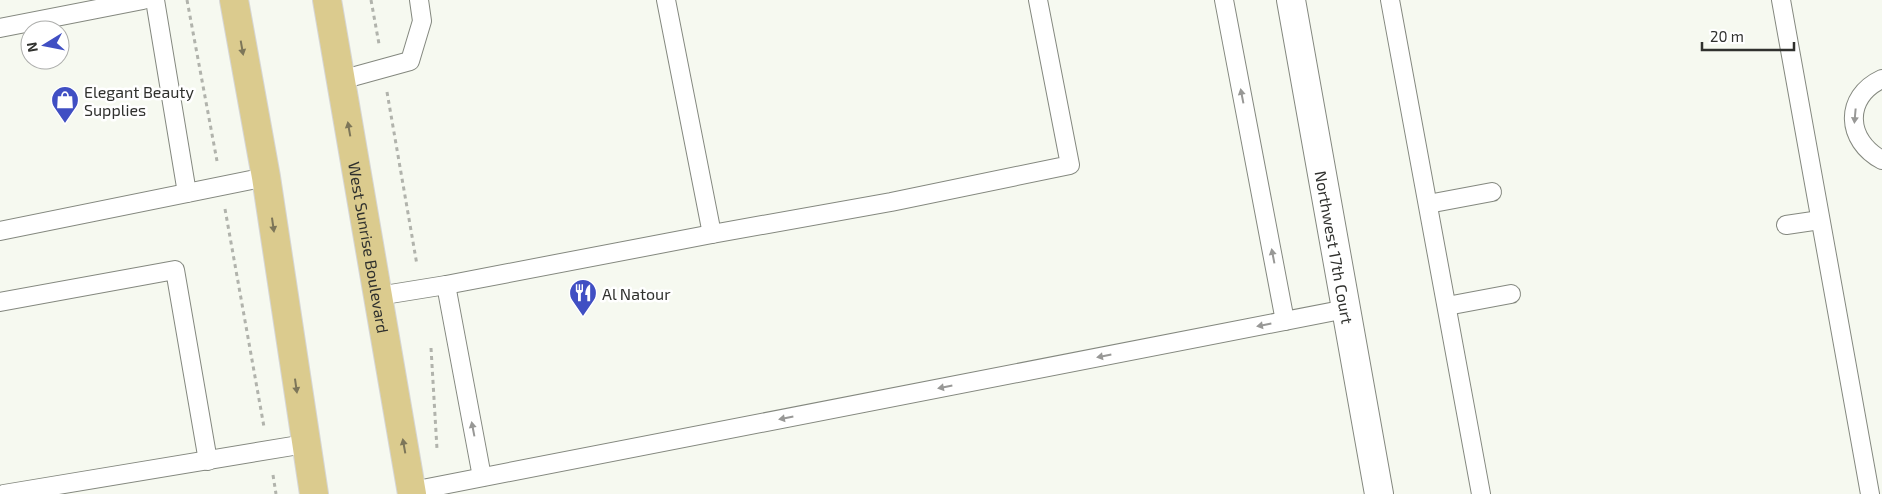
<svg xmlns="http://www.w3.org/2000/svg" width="1882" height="494" font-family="'Exo 2',sans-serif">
<rect width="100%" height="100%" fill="#f6f9f0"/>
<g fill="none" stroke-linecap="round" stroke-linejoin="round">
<defs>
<g id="service">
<polyline points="155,0 187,193"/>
<polyline points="666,0 712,234"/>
<polyline points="1224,0 1285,321"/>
<polyline points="1390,0 1481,494"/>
<polyline points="1781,0 1870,494"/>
<polyline points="0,28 143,0"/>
<path d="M1882,79C1843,97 1846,141 1882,160"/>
<polyline points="341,80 410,61 422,21 419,0"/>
<polyline points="1428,204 1492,192"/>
<polyline points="1786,225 1820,220"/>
<polyline points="0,231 266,177"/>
<polyline points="446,285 482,477"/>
<polyline points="378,296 446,285 712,234 891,202 1070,165 1038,0"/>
<polyline points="0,302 175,270 208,461"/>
<polyline points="1447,306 1511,294"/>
<polyline points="412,491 1346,309"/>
<polyline points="4,494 305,444"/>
</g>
<g id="minor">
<path id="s1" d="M1291,0L1379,494"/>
</g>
<g id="trunk">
<polyline points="234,0 266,177 314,494"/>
<path id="s2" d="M327,0L412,494"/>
</g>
</defs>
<use href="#service" stroke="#84887f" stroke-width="20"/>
<use href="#minor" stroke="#84887f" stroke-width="30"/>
<use href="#trunk" stroke="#d6d6d5" stroke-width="30"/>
<g stroke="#b1b3ac" stroke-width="3" stroke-dasharray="4 4" stroke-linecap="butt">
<polyline points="187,0 217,161"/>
<polyline points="371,0 379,44"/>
<polyline points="387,92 417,265"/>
<polyline points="225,209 264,427"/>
<polyline points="431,348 437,449"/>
<polyline points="273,475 276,494"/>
</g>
<use href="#service" stroke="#fff" stroke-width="18"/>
<use href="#minor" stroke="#fff" stroke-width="28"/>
<use href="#trunk" stroke="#dbcb8e" stroke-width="28"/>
</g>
<defs><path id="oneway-solid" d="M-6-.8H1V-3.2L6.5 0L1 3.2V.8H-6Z" transform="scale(1.25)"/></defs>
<g fill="#7d7659">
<use href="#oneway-solid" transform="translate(242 48) rotate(80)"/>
<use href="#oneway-solid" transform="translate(349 129) rotate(-100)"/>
<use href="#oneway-solid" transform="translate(273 225) rotate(82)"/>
<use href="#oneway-solid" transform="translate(296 386) rotate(82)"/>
<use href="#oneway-solid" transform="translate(404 446) rotate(-100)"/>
</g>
<g fill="#989896">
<use href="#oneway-solid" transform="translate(1242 96) rotate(-101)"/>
<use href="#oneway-solid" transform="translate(1855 116) rotate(95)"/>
<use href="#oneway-solid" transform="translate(1273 256) rotate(-101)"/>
<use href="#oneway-solid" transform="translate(1264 325) rotate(169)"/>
<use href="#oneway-solid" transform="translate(1104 356) rotate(169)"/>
<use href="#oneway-solid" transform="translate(945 387) rotate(169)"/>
<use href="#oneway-solid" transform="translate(786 418) rotate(169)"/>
<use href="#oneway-solid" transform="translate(473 429) rotate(-101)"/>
</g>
<defs>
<symbol id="shop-pin" viewBox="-11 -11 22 30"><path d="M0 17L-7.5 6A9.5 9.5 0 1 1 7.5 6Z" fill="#404fc3" stroke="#fff"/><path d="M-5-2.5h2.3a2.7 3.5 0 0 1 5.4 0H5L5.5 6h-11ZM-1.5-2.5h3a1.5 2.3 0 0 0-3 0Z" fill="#fff"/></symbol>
<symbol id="restaurant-pin" viewBox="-11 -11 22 30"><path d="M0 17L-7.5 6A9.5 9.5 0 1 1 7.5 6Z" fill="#404fc3" stroke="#fff"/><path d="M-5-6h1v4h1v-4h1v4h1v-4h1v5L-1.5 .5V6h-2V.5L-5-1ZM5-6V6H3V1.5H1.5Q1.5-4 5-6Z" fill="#fff"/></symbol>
</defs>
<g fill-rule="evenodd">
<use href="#shop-pin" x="49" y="84" width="32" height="43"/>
<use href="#restaurant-pin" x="567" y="277" width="32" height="43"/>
</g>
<g text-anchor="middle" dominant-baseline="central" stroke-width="5" stroke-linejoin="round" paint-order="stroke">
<g font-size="16" fill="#30312e" stroke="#fff" text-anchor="start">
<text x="84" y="91">Elegant Beauty<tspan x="84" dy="18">Supplies</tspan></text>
<text x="602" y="293">Al Natour</text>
</g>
<g font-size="16" fill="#30312e" stroke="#fff">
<text stroke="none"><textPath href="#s2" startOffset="251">West Sunrise Boulevard</textPath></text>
<text stroke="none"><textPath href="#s1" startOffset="251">Northwest 17th Court</textPath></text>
</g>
</g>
<g transform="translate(45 45) rotate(260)"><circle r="24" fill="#ffffff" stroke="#acadab"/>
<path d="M0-4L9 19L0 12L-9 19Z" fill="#404fc3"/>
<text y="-8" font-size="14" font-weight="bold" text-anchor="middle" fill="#30312e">N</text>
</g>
<path d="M1702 42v8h92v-8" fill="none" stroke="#30312e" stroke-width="2.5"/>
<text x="1710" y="42" font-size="15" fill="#30312e" stroke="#ffffff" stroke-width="4" paint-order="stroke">20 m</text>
</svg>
